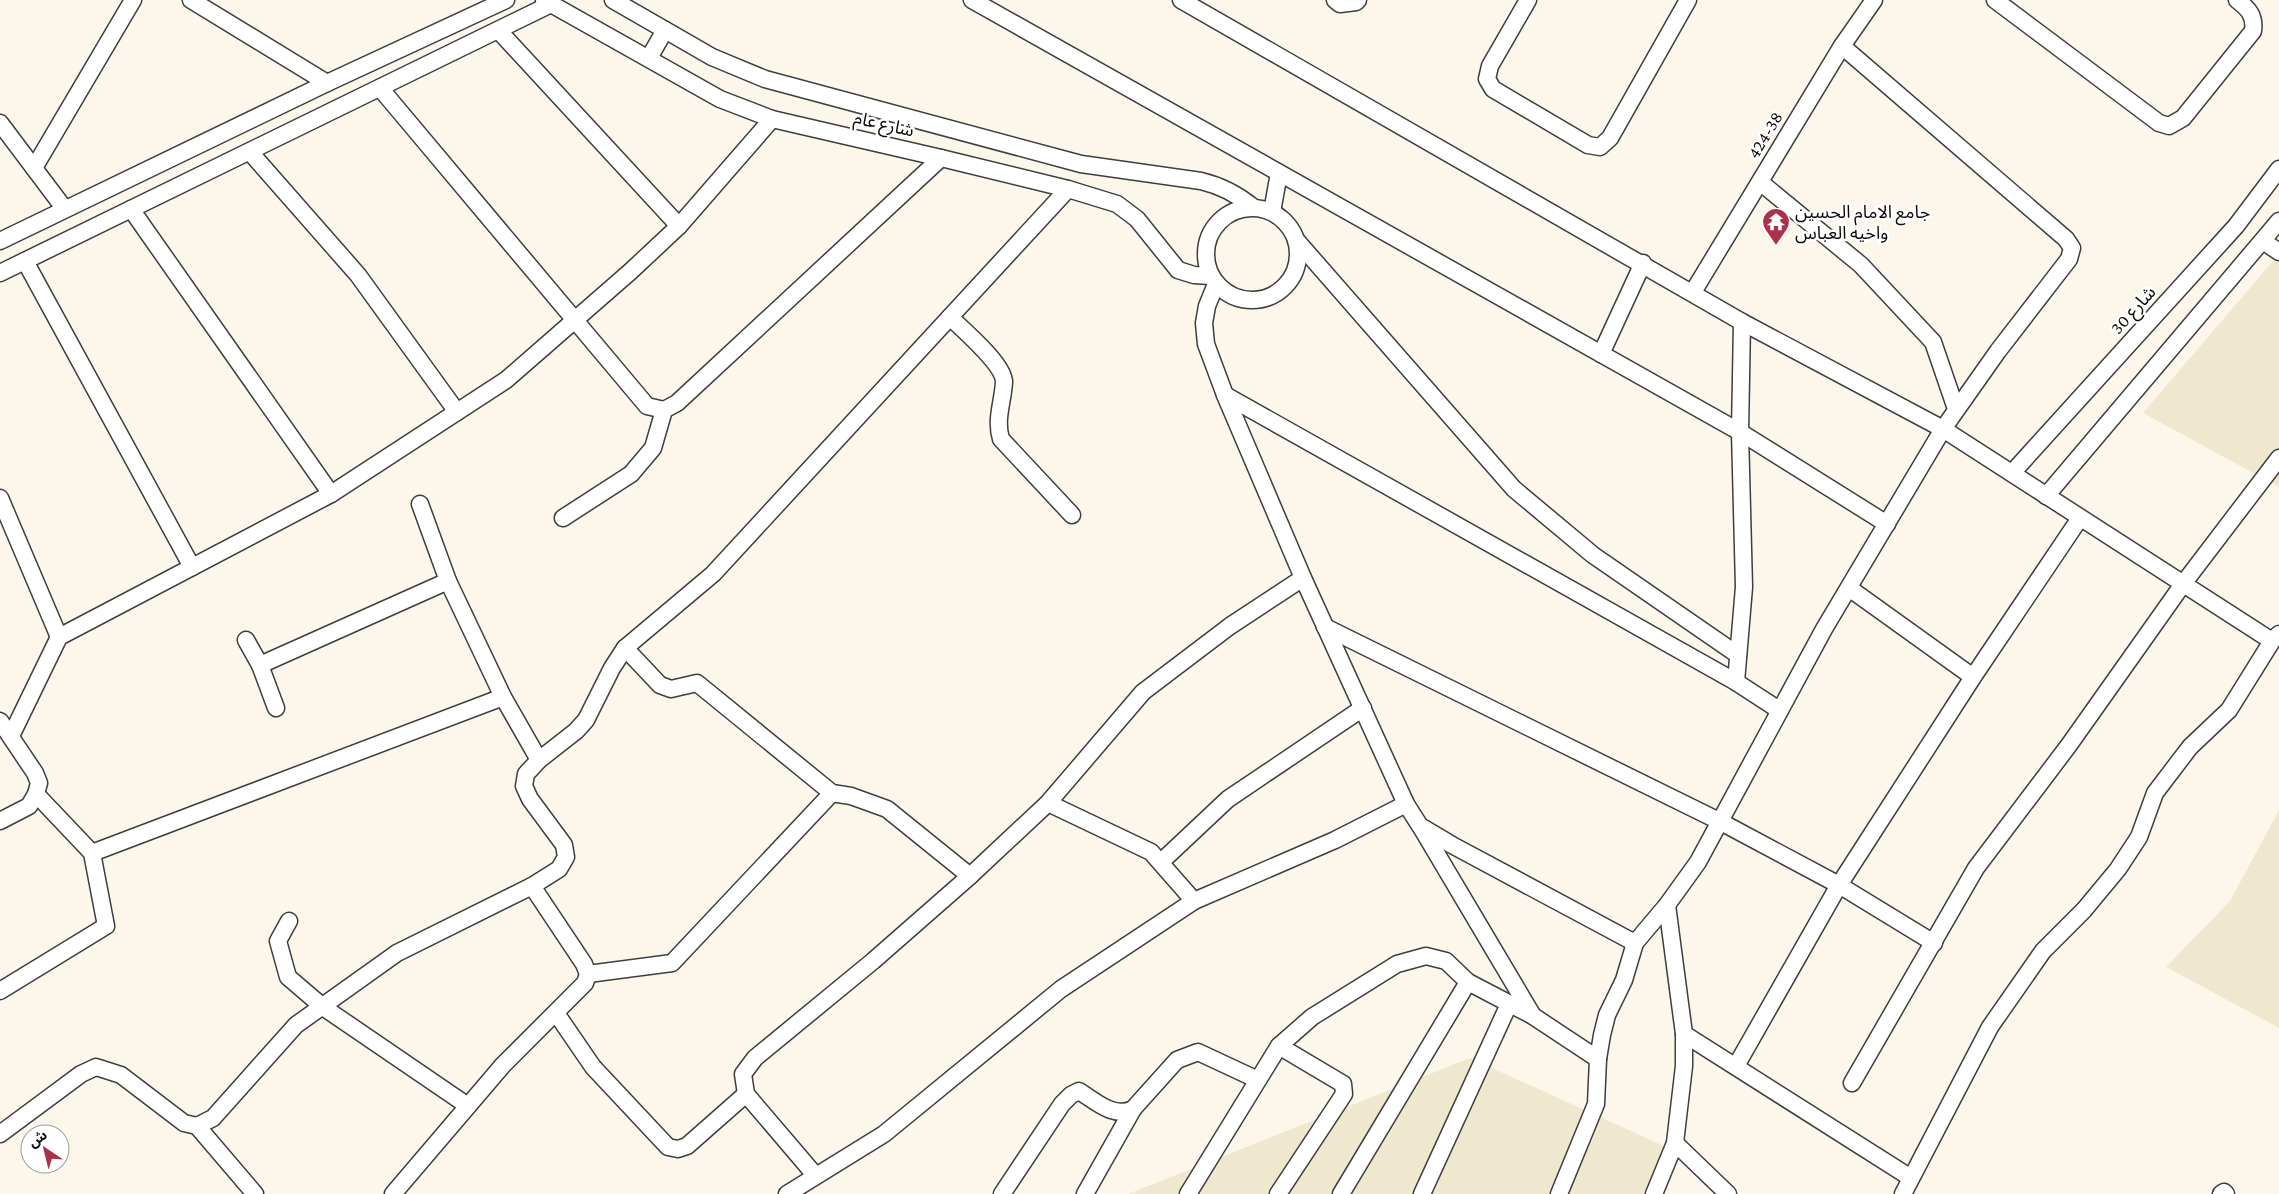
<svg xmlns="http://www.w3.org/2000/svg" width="2279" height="1194" font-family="'Crimson Pro','Noto Sans Arabic',serif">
<rect width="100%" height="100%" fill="#fdf7eb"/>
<g fill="#f0e8ce">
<polygon points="2279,254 2279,487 2143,413"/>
<polygon points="2279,810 2279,1028 2166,967 2230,901"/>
<polygon points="1470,1058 1666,1147 1643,1194 1128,1194"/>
</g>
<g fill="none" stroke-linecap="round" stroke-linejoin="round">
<defs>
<g id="street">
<polyline points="191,0 327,83"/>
<polyline points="544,0 720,99 772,119 941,158 1068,189 1117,204 1137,219 1178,270 1194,275 1211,276"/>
<path d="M613,0L712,57L765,79L1081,164L1201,181C1222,186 1237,194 1253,207"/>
<polyline points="972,0 1740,432 1887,524"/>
<polyline points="1181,0 1742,322 1943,429 2272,641"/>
<polyline points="1335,0 1340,4 1356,2 1358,0"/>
<polyline points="1528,0 1490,66 1487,79 1493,89 1588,145 1600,147 1610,138 1688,0"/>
<path d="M1995,0L2159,123L2169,126L2183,118L2253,31C2255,16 2249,9 2237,0"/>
<polyline points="499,31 679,226"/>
<polyline points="649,58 665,30"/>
<polyline points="380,88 647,406 664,410"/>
<polyline points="0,123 64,208"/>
<polyline points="250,152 358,275 457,412"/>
<polyline points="34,168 133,0"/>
<polyline points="1760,182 1861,265 1933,342 1956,409"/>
<circle cx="1252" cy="254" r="46"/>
<polyline points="131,209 331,494"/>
<polyline points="1272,212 1279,173"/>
<polyline points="0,241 327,83 506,0"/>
<polyline points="1297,241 1514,489 1593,555 1738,655"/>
<polyline points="2263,241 2279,252"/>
<polyline points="25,261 192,567"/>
<polyline points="0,273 551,4"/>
<polyline points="1216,284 1207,306 1204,323 1206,344 1225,395 1303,578 1406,804 1420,826 1452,845 1635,943"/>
<polyline points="1693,292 1842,46 1874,0"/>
<path d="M950,317C963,330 1004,364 1004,382C1003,402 995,419 1001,439L1072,515"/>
<polyline points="1601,354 1643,263"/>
<polyline points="1225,395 1736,682 1779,710"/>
<polyline points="2012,473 2236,226 2279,169"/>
<polyline points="2046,496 2279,221"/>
<polyline points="0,498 59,637"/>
<polyline points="420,504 448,581 503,697 539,760"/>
<polyline points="563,518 631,474 653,448 664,410 677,403 941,158"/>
<polyline points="1849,588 1973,677"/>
<polyline points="1325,627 1721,822 1839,885 1934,943"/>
<polyline points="246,640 260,665 276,708"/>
<polyline points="625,648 660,685 671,689 697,683 832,793 851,796 887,809 970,876"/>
<polyline points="260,665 448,581"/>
<polyline points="1736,682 1744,587 1740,432 1742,322"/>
<polyline points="0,721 35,773 39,783 36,794 29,806 0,821"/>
<polyline points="11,736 59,637 331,494 506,380 631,271 679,226 772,119"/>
<polyline points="1048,803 1151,852 1194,901"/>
<polyline points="1422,829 1533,1016"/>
<polyline points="92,853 503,697"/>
<polyline points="1161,862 1228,799 1363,708"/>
<polyline points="289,921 278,941 288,977 323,1007 468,1106"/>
<polyline points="588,974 672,963 832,793"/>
<polyline points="0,991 106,926 92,853 36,794"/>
<polyline points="556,1013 593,1067 668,1147 678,1149 687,1146 746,1094"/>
<polyline points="1684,1034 1911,1178"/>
<polyline points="1736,1066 1839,885 1973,677 2080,518"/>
<polyline points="1852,1083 1976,868 2069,745 2183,584 2279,458"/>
<polyline points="197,1126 255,1194"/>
<polyline points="0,1134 81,1074 96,1067 121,1075 184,1123 197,1126 213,1118 296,1025 397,953 532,886 559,869 566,857 564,845 530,799 524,786 526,774 539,760 576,731 586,720 612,668 625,648 713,574 1068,189"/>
<polyline points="1675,1143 1728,1194"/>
<polyline points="815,1175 746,1094 743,1074 755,1058 873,961 970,876 1048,803 1143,692 1230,626 1303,578"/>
<polyline points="393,1194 503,1065 585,983 588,974 584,964 532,886"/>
<polyline points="787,1194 884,1134 1061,989 1194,901 1335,840 1406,804"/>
<path d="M1002,1194L1062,1104L1071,1095L1079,1091C1095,1101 1114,1119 1133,1109L1177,1060L1198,1052L1258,1080"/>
<polyline points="1085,1194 1133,1109"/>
<polyline points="1188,1194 1279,1046 1312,1017 1397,964 1426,956 1446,961 1468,982 1533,1016 1598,1059"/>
<polyline points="1278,1194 1344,1094 1343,1084 1279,1046"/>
<polyline points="1341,1194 1468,982"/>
<polyline points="1422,1194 1509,1004"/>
<polyline points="1559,1194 1596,1104 1598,1059 1602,1035 1607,1015 1624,980 1635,943 1667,905 1698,862 1824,629 1943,429 1998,351 2069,259 2072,248 2066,239 1842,46"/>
<polyline points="1654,1194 1675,1143 1684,1066 1684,1034 1667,905"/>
<polyline points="1903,1194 1990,1027 2043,951 2084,910 2118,869 2139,837 2155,793 2190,747 2229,710 2272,641 2279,634"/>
<polyline points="2221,1194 2224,1192 2226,1194"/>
</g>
</defs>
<use href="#street" stroke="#3e3e3e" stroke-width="19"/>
<use href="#street" stroke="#fff" stroke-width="16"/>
</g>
<defs>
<symbol id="temple-pin" viewBox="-11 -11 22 30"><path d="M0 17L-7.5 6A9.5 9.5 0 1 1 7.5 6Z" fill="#ac3249" stroke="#fff"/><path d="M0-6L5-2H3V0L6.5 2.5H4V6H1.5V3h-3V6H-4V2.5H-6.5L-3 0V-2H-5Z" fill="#fff"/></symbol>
</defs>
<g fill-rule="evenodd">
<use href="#temple-pin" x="1760" y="206" width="32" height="43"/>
</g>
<g text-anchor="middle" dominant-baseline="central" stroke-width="5" stroke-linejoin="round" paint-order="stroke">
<g font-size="18" fill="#0b0b0b" stroke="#fff">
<text transform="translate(884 124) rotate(13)">شارع عام</text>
<text transform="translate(1765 135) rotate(-59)">424-38</text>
<text transform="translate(2133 310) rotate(-48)">شارع 30</text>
</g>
<g font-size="18" fill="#0b0b0b" stroke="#fff" text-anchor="start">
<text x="1795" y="212">جامع الامام الحسين<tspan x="1795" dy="21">واخيه العباس</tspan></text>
</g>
</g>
<g transform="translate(45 1149) rotate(325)"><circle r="24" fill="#ffffff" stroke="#9d9d9d"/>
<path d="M0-4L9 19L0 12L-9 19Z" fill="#ac3249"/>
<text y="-8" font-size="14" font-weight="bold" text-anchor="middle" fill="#0b0b0b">ش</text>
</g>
</svg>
